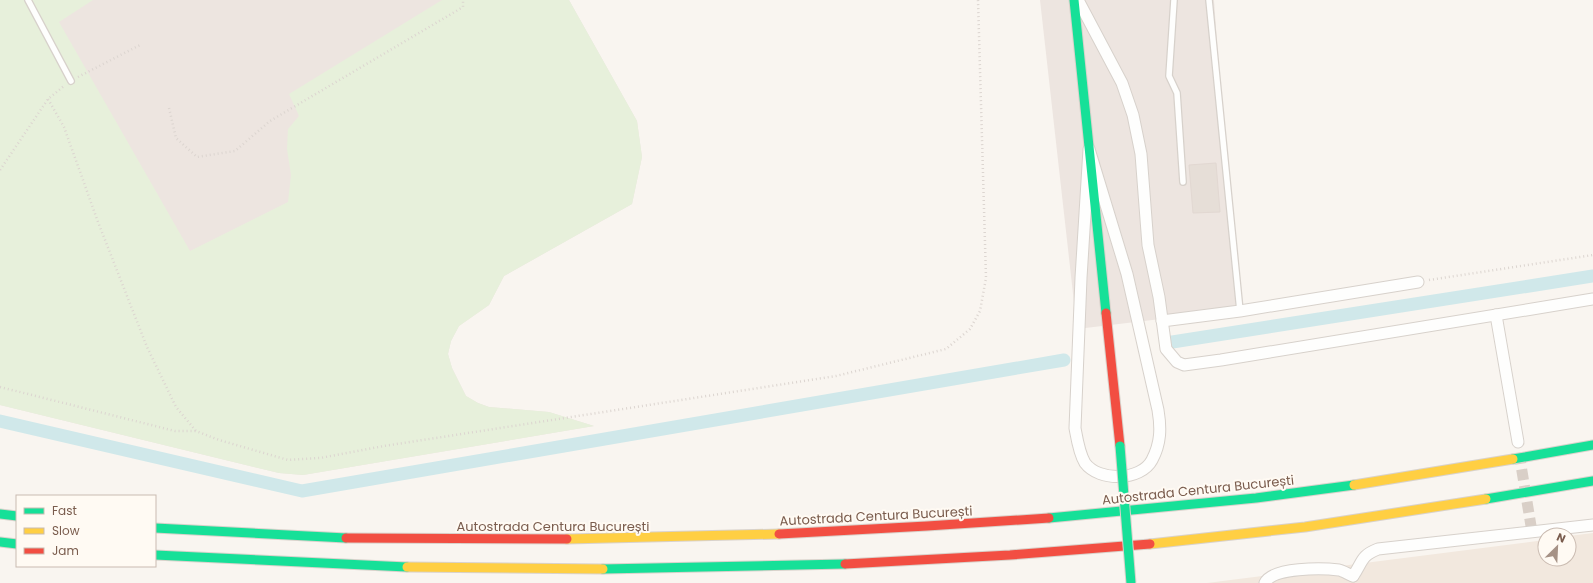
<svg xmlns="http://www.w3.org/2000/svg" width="1593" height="583" font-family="Poppins,sans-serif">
<rect width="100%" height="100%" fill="#f9f5f0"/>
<polygon fill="#f2e8de" points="1593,533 1593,583 1207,583 1545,540 1545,559 1569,559 1569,536"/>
<g fill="#ede5e0">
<polygon points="0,0 569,0 637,121 642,157 632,204 504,276 489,305 459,326 451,341 448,354 452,368 466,396 478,403 489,407 549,412 594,426 303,475 279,473 0,405"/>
<polygon points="1040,0 1214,0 1236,310 1077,329"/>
</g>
<polygon fill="#e7f0db" points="0,0 93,0 59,22 190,251 288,202 291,175 287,149 288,129 299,116 289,94 442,0 569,0 637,121 642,157 632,204 504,276 489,305 459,326 451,341 448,354 452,368 466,396 478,403 489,407 549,412 594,426 303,475 279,473 0,405"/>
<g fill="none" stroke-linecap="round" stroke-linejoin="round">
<g stroke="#d0e8ea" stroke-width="13">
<polyline points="1166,343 1593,276"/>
<polyline points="0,421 302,491 1064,360"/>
</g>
</g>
<polygon fill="#e6ded7" stroke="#e2d8d2" points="1216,163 1220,212 1193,213 1189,165"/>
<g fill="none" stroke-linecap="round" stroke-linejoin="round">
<polyline stroke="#d9cfc7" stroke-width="11" stroke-dasharray="11 5.5" stroke-linecap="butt" points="1519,453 1532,532"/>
<defs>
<g id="lane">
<polyline points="28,0 71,81"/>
<polyline points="1174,0 1169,76 1177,93 1183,182"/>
<polyline points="1209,0 1240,311"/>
</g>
<g id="street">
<polyline points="1078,0 1122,83 1133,115 1141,154 1148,245 1159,297 1166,349 1177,362 1184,365 1221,360 1593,299"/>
<path d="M1089,149L1127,274L1158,410C1161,428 1161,443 1152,460C1141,481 1099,482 1085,463C1079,453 1077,439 1075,428L1081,278Z"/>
<polyline points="1496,315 1518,442"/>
<polyline points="1162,321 1240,311 1418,282"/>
<path d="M1353,576C1363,562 1360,556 1378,549L1593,525"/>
<path d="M1265,583C1272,567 1323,568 1339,570C1343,571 1348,574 1353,576"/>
</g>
<g id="fast">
<polyline points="1074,0 1106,313"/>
<polyline points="1513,459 1593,445"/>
<polyline points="1486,499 1593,481"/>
<polyline points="0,514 17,516"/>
<polyline points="1049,518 1256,498 1354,485"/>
<polyline points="155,528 346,538"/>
<polyline points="0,542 17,544"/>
<polyline points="155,555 407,567"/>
<polyline points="603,569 845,564"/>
</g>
<g id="slow">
<polyline points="1354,485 1513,459"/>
<polyline points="567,539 779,534"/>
<polyline points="1150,544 1305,527 1486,499"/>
<polyline points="407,567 603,569"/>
</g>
<g id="jam">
<polyline points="1106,313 1120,446"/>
<polyline points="779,534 927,526 1049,518"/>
<polyline points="346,538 567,539"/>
<polyline points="845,564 1010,555 1150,544"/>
</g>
</defs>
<use href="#lane" stroke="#d7d1cb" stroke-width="8"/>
<use href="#street" stroke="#d7d1cb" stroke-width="13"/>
<use href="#fast" stroke="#d9d2cb" stroke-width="11"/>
<use href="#slow" stroke="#d9d2cb" stroke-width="11"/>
<use href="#jam" stroke="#d9d2cb" stroke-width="11"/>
<g stroke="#dcd5d0" stroke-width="2.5" stroke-dasharray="1 3" stroke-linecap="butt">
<polyline points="78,77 140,45"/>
<polyline points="48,99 64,127 98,222 147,347 176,407 196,431 219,440 288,460 320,458 384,446 836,376 946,349 970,329 980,311 986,278 978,0"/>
<polyline points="169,108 176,138 197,157 235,151 270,121 463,7 463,0"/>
<polyline points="0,170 48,99 64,86"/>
<polyline points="1429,280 1593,255"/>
<polyline points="0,387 175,431 196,431"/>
</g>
<use href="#lane" stroke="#fefefd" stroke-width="5.5"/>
<use href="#street" stroke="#fefefd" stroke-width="11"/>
<use href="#fast" stroke="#16e098" stroke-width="9"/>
<use href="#slow" stroke="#ffcf43" stroke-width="9"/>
<use href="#jam" stroke="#f24e42" stroke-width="9"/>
<defs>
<polyline id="fast-bridge" points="1120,446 1131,583"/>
</defs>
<use href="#fast-bridge" stroke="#d9d2cb" stroke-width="11" stroke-linecap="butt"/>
<use href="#fast-bridge" stroke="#16e098" stroke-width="9"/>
</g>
<g text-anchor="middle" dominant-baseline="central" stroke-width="4" stroke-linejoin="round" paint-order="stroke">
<g font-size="13" fill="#7a5c4d" stroke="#fffaf3">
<text transform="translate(1198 490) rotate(-6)">Autostrada Centura București</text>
<text transform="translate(876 516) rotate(-3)">Autostrada Centura București</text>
<text x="553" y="526">Autostrada Centura București</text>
</g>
</g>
<rect x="16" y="495" width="140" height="72" fill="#fffaf3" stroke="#cabbb1"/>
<rect x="24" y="508" width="20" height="6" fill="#16e098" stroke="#cabbb1"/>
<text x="52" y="515" font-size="12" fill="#7a5c4d">Fast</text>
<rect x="24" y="528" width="20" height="6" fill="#ffcf43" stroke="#cabbb1"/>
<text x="52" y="535" font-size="12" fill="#7a5c4d">Slow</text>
<rect x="24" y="548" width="20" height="6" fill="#f24e42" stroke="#cabbb1"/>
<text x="52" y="555" font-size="12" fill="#7a5c4d">Jam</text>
<g transform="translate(1557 547) rotate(24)"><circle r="19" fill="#fffaf3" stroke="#cabbb1"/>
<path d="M0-3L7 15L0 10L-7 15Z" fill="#a69286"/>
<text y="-6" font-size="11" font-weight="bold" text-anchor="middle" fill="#7a5c4d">N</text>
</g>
</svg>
